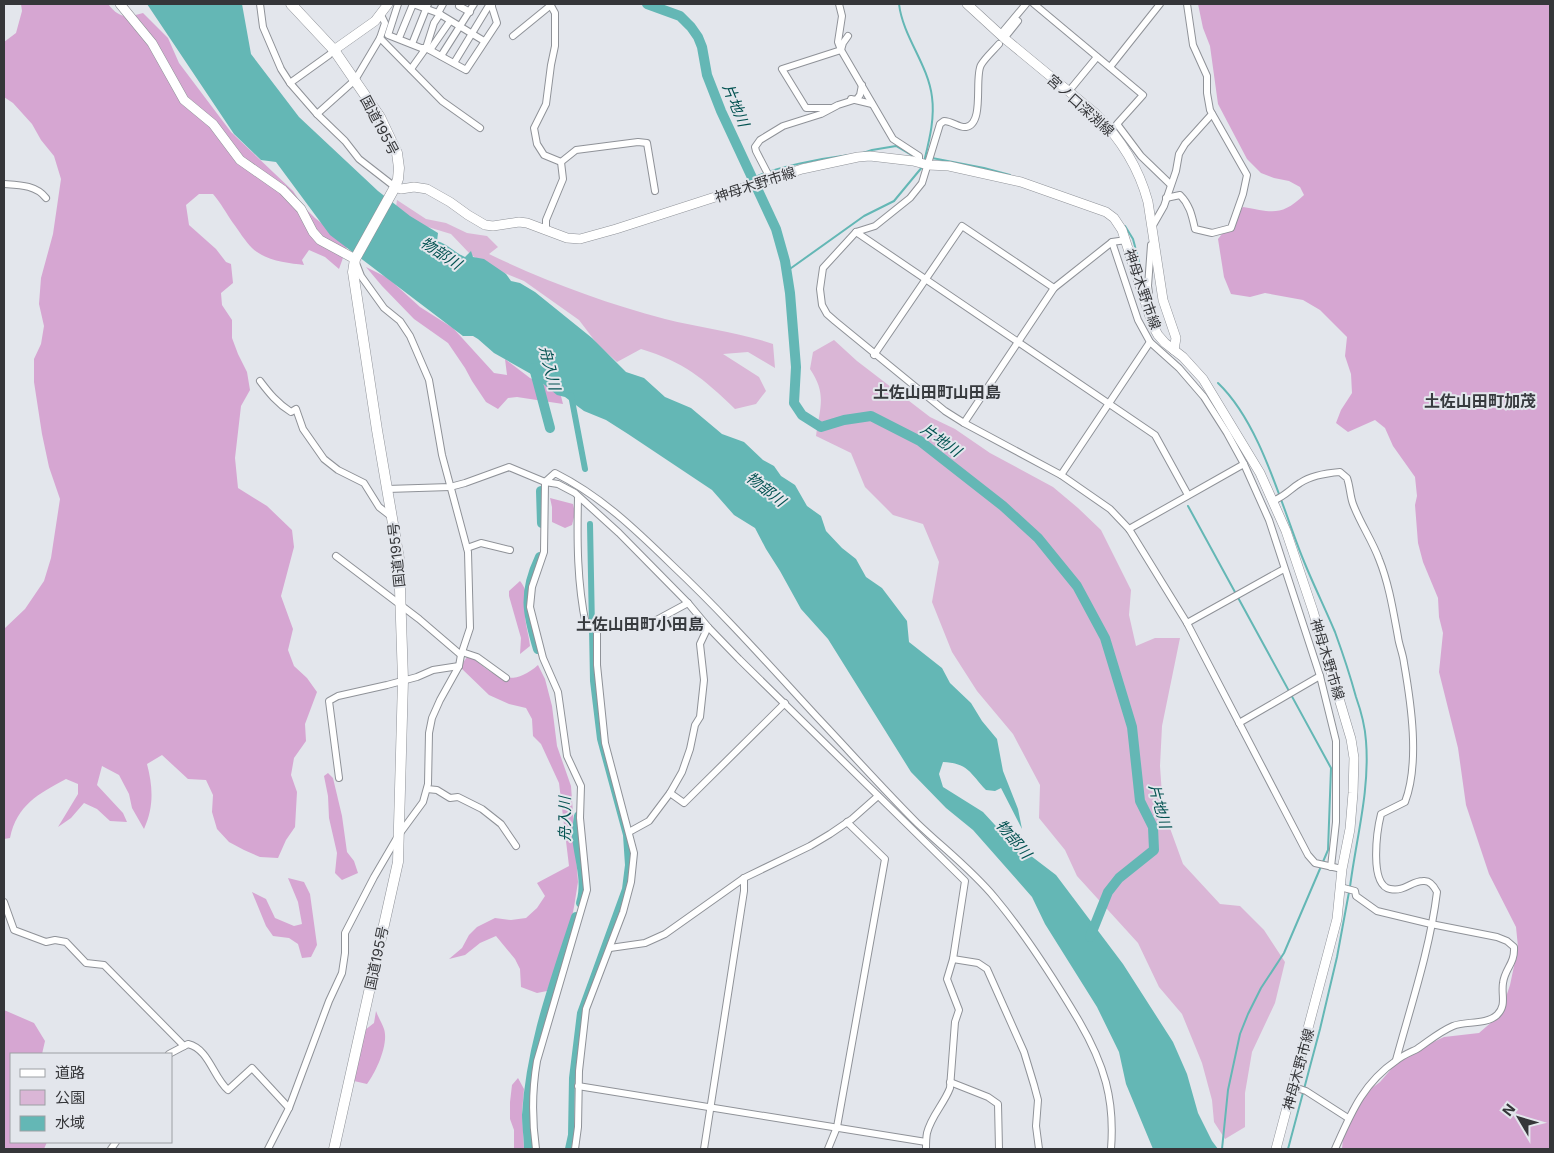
<svg xmlns="http://www.w3.org/2000/svg" width="1554" height="1153" font-family="Inter,'Noto Sans JP',sans-serif">
<rect width="100%" height="100%" fill="#e3e6ec"/>
<g fill="#dab6d6">
<path d="M397,200L426,219L446,223L467,233L487,236L498,247L489,254C545,281 605,303 665,319C701,328 738,332 773,344L775,368L748,352L723,354L759,377L766,391L756,404L735,409C703,378 684,362 641,349L617,362L598,345L579,320L524,281L495,269L471,255L451,234L418,224L396,207Z"/>
<path d="M834,340L857,361L930,417L955,429L990,453L1053,487L1078,508L1101,530L1131,590L1129,615L1136,646L1155,638H1180L1162,726L1160,766L1163,809L1183,864L1220,904L1240,906L1264,930L1285,962L1275,1003L1252,1052L1245,1093V1127L1225,1139L1214,1122L1212,1100L1202,1063L1182,1014L1159,987L1138,943L1077,876L1065,850L1039,818L1040,785L1013,734L977,691L952,652L932,602L939,562L923,524L893,515L865,487L851,453L816,436C820,407 827,394 810,369L813,352Z"/>
</g>
<g fill="#d6a6d2">
<path d="M21,4H108C119,18 126,18 143,13L168,38L179,63L231,132L293,191L303,206L315,218L348,244L339,269L325,257L309,250L302,260L304,265C288,263 265,261 252,248C245,241 239,231 233,223C226,213 221,203 213,194H199L186,205L189,225L216,249L226,262L231,264L233,283L221,293L222,305L232,320V338L238,354L247,372L250,390L241,406L235,458L238,488L267,506L292,530L294,547L281,596L293,629L288,650L294,666L307,678L317,692L305,724L306,741L294,758L291,775L297,792L295,827L286,840L278,858L260,857L244,850L229,842L217,829L212,812L213,795L206,780L188,779L162,755L147,764C153,787 154,807 144,829L132,808L129,794L119,775L102,766L97,785L123,813L127,822L110,821L97,809L84,803L71,818L58,827L78,794V784L66,779C38,794 17,805 10,838L4,839V629L25,609L44,581L51,558L60,499L49,467L42,434L34,382V359L41,344L44,326L39,304L41,278L53,234L61,179L54,156L41,140L32,124L13,103L4,97V42L16,33L22,11Z"/>
<path d="M1198,4H1550V1149H1342L1344,1127L1350,1108L1364,1094L1380,1082L1393,1067L1409,1055L1427,1045L1444,1037L1479,1033L1494,1020L1504,1003L1510,985L1518,947L1516,927L1489,874L1466,805L1458,748L1439,672L1443,633L1439,617L1438,598L1423,562L1418,543L1415,505L1417,496L1415,477L1393,446L1385,428L1375,420L1348,432L1336,423L1341,410L1352,393L1351,374L1345,356L1347,337L1320,310L1303,300L1265,293L1250,297L1231,294L1224,277L1218,239L1243,207C1272,212 1281,217 1304,195L1300,187L1289,181L1274,178L1261,173L1247,159L1218,104L1210,46L1203,28Z"/>
<polygon points="366,267 388,278 420,307 453,328 494,373 507,375 505,359 530,378 560,392 563,404 517,397 508,398 498,409 486,402 472,381 465,368 448,343 414,319 382,286"/>
<polygon points="550,498 573,504 575,513 572,525 565,528 552,522 552,507"/>
<path d="M520,581C530,594 524,598 525,613C525,624 529,635 530,646L520,654L521,638L509,596V591Z"/>
<path d="M469,654C492,676 511,689 538,665L545,679L552,706L557,746L571,786L578,882L574,907L569,932L547,991L537,993L521,987L520,969L515,959L496,936L480,943L465,955L449,959L462,948L469,935L477,927L495,918L511,920L526,918L537,908L545,896L537,883L569,866L559,783L541,744L533,736L532,719L526,708L509,704L489,695L460,667Z"/>
<polygon points="328,773 333,778 342,816 347,852 354,861 358,873 342,880 335,873 337,853 329,818 328,796 324,776"/>
<polygon points="288,878 304,882 310,894 317,945 311,957 302,958 298,944 289,938 273,936 266,926 252,892 266,899 275,918 294,926 302,924 298,902"/>
<polygon points="4,1010 34,1023 45,1041 42,1054 11,1054 11,1142 47,1142 44,1149 4,1149"/>
<path d="M376,1011C378,1017 382,1023 384,1029C389,1044 376,1072 367,1084L354,1081L365,1030L374,1023Z"/>
<polygon points="518,1078 524,1089 522,1112 524,1149 514,1149 514,1130 510,1119 510,1102 512,1085"/>
</g>
<path fill="#64b7b5" d="M147,4H242L251,54L299,117L378,191L410,216L438,233L437,241C448,244 455,253 465,257L471,251L473,257L484,259L506,274L511,281L520,283L535,292L592,338L626,372L644,378L665,397L691,408L722,434L744,442L763,460L774,466L781,476L795,485L807,506L821,516L826,531L842,548L856,559L866,577L882,588L907,621L909,642L942,668L950,683L971,703L982,721L997,739L1003,771L1018,809L1022,829L1001,788L995,791L986,790C970,773 968,763 943,762L939,774L943,787L983,812L1006,837L1056,875L1123,964L1173,1042L1187,1074L1198,1113L1212,1141L1218,1149H1153L1126,1084L1119,1052L1097,1007L1045,924L1032,897L973,830L946,808L911,772L828,639L801,609L780,571L766,549L755,528L734,515L712,490L628,434L606,420L584,411L565,397L557,395L531,374L494,353L478,339L473,336H463L330,235L276,162L261,160L234,134Z"/>
<g fill="none" stroke-linecap="round" stroke-linejoin="round">
<g stroke="#64b7b5" stroke-width="2">
<path d="M899,4C903,37 928,64 932,97C935,119 929,141 924,162"/>
<polyline points="863,153 872,150 896,146 915,157"/>
<polyline points="932,158 984,168 1010,175"/>
<path d="M752,179C772,167 825,158 849,155"/>
<polyline points="1125,226 1133,239 1141,269"/>
<polyline points="787,271 864,216 894,201 923,166"/>
<path d="M1218,383C1261,424 1281,505 1303,559C1313,584 1325,608 1335,632C1343,654 1350,675 1356,697C1361,711 1365,726 1366,741C1370,791 1356,839 1350,887"/>
<polyline points="1188,506 1331,768 1328,850 1284,953 1261,988 1248,1014 1240,1034 1228,1090 1222,1149"/>
<polyline points="1288,1149 1320,1029 1337,957 1349,892"/>
</g>
<g stroke="#64b7b5" stroke-width="6">
<polyline points="571,395 585,469"/>
<polyline points="568,1149 571,1135 572,1078 580,1013 625,889 628,865 626,835 600,739 593,681 590,524"/>
</g>
<g stroke="#64b7b5" stroke-width="10">
<polyline points="647,4 680,16 691,27 698,37 702,47 707,75 721,111 776,229 785,261 790,293 796,367 794,403 802,415 821,427 844,420 871,416 920,441 1003,506 1038,538 1077,586 1105,638 1132,727 1140,801 1153,827 1154,850 1119,878 1108,892 1090,937"/>
<polyline points="534,368 550,428"/>
<polyline points="541,491 542,523"/>
<path d="M538,649C527,612 523,593 540,557"/>
<path d="M579,816C578,823 577,830 577,836C579,859 588,881 581,903"/>
<path d="M529,1149C529,1138 527,1126 527,1115C531,1045 555,982 576,917"/>
</g>
<defs>
<g id="minor">
<polyline points="260,4 263,27 281,69 290,83 317,114 345,141 359,159 395,187"/>
<polyline points="398,4 388,35 421,48 426,48 466,70 497,23 491,4"/>
<polyline points="413,4 438,13 484,41"/>
<polyline points="460,4 459,6 470,12"/>
<polyline points="550,4 555,13 555,46 551,65 546,104 534,128 537,144 544,155 561,162"/>
<polyline points="839,4 842,16 838,42 841,50 893,139 919,156 919,163"/>
<polyline points="1034,4 1143,95 1117,124 1141,156 1170,184"/>
<polyline points="438,13 443,4"/>
<polyline points="1000,35 1026,4"/>
<polyline points="513,36 551,5"/>
<polyline points="1006,36 1018,21"/>
<polyline points="380,38 442,101 480,128"/>
<polyline points="399,38 413,4"/>
<polyline points="412,44 428,4"/>
<path d="M999,44C993,51 985,58 981,65C974,77 985,124 966,127C959,128 952,121 944,121L940,124L922,183L910,198L875,226L856,232L823,268L820,289L822,305L827,314L835,321L945,411L964,423L1061,475L1110,509L1129,529L1187,623L1308,855L1315,863L1342,869"/>
<polyline points="430,50 450,21"/>
<polyline points="441,56 474,4"/>
<polyline points="454,63 488,7 492,6"/>
<polyline points="1110,67 1160,4"/>
<polyline points="411,69 426,48 434,23 440,14"/>
<polyline points="290,83 329,55 334,50"/>
<polyline points="1069,91 1097,57"/>
<polyline points="851,99 872,104"/>
<polyline points="830,108 806,108 782,69 841,50 843,43 848,36"/>
<polyline points="317,114 355,80 380,38 385,23 381,15"/>
<polyline points="561,162 576,150 638,142 647,143 655,191"/>
<polyline points="770,178 756,151 755,147 760,140 783,126 821,114 838,105 857,99 860,95 862,85"/>
<path d="M4,184C19,185 36,185 46,198"/>
<path d="M1166,198L1180,195C1190,205 1192,216 1195,229L1212,233L1231,228L1243,194L1247,175L1210,110L1207,93V76L1193,45L1187,4"/>
<polyline points="1152,227 1164,206 1176,171 1179,154 1185,144 1212,114"/>
<polyline points="546,230 546,220 563,179 561,162"/>
<polyline points="856,232 1155,435 1188,495"/>
<polyline points="1112,242 1138,320 1150,342 1179,368 1204,397 1227,433 1244,464 1269,520 1320,676 1336,741 1336,822 1331,867"/>
<polyline points="1144,298 1149,293 1148,286 1151,245"/>
<polyline points="874,355 962,226 1054,288"/>
<path d="M260,381C269,393 277,403 291,412L296,409L303,429L324,459L338,470L364,483L379,507L392,517"/>
<polyline points="964,423 1054,288 1112,242 1126,240"/>
<polyline points="1061,475 1150,342"/>
<path d="M387,489L450,487L465,483L509,467L545,482L558,484L575,493L619,533L688,603L708,627L739,659L965,881L953,959L947,979L959,1010L955,1022L950,1088C944,1104 931,1116 927,1133C926,1138 926,1144 926,1149"/>
<path d="M1273,501C1287,495 1290,489 1300,483C1312,475 1327,473 1340,472L1347,478C1350,486 1350,496 1353,504C1360,523 1372,540 1379,559C1389,584 1393,610 1398,637C1399,645 1403,654 1404,663C1411,703 1420,763 1405,802L1381,814C1377,830 1369,885 1390,889C1405,892 1411,881 1423,881C1430,880 1434,886 1437,892C1430,949 1411,1005 1396,1060"/>
<polyline points="1129,529 1244,464"/>
<polyline points="467,548 481,543 510,550"/>
<polyline points="336,556 419,619 461,655"/>
<polyline points="651,623 688,603"/>
<polyline points="1187,623 1284,569"/>
<polyline points="462,652 477,657 506,678"/>
<polyline points="1239,723 1320,676"/>
<polyline points="339,778 329,701 338,696 387,685 417,677 433,670 459,666"/>
<polyline points="427,789 437,790 450,798 458,797 482,809 501,824 516,846"/>
<polyline points="670,793 684,803 785,703"/>
<polyline points="629,832 649,821 670,793 682,772 690,749 695,725 700,717 704,680 700,644 708,627"/>
<polyline points="4,902 14,930 46,942 55,940 66,942 86,963 104,965 184,1046"/>
<polyline points="610,948 645,943 665,934 744,878 810,846 830,834 852,819 878,796"/>
<polyline points="953,959 978,963 987,969 1024,1052 1034,1085 1038,1100 1036,1126 1039,1149"/>
<path d="M169,1054L188,1044C209,1049 213,1077 228,1090L252,1068L289,1108"/>
<polyline points="950,1082 988,1097 998,1104 999,1149"/>
<polyline points="578,1086 926,1142"/>
<polyline points="1294,1087 1306,1091 1348,1118"/>
<polyline points="111,1149 116,1142"/>
<polyline points="268,1149 289,1108 329,1001 342,973 345,953 345,933 374,877 398,836 423,802 428,784 429,733 432,718 440,700 459,666 461,655 470,628 468,552 442,455 429,380 410,336 400,321 384,308 361,276 356,263"/>
<path d="M536,1149C532,1120 532,1090 537,1061L587,890L580,818L581,786L567,756L558,692L543,658L530,607L532,587L544,552L545,482L555,473C601,496 636,530 672,565C723,613 770,666 818,718C851,753 883,789 917,823C943,848 972,870 995,898C1026,935 1054,979 1079,1021C1104,1064 1115,1099 1111,1149"/>
<path d="M575,1149L578,1127L579,1071L586,1009L623,912L631,882L634,853L605,743L597,665V625H586C577,583 577,540 578,498"/>
<polyline points="704,1149 744,891 744,878"/>
<polyline points="828,1149 837,1127 885,859 847,822"/>
<path d="M1335,1149C1351,1113 1363,1083 1397,1060C1403,1055 1411,1052 1417,1049C1429,1041 1439,1032 1453,1026C1465,1021 1486,1025 1497,1015C1507,1005 1501,995 1503,983C1505,968 1515,964 1514,947L1507,941L1497,937L1431,924L1377,911L1356,896L1355,891L1340,887"/>
</g>
<g id="major">
<polyline points="120,4 152,43 184,100 213,124 240,160 283,190 301,209 313,232 320,240 355,259"/>
<path d="M967,4L1004,38L1095,113C1120,138 1139,168 1148,202L1163,300L1176,338L1174,350"/>
<polyline points="334,50 375,21 388,4"/>
<polyline points="395,187 401,189 414,187 427,189 450,202 468,215 485,225 493,226 519,222 527,223 567,238 580,239 616,229 802,169 858,157 870,156 913,161 928,165 949,166 1021,182 1106,212 1114,218 1122,230 1153,326 1158,335 1165,343 1183,357 1203,379 1260,473 1286,531 1313,611 1351,739 1354,758 1353,793 1350,829 1342,869 1337,919 1276,1149"/>
</g>
<polyline id="highway" points="291,4 334,50 380,117 397,153 399,168 398,179 395,187 355,259 353,272 377,430 399,559 403,680 398,862 334,1149"/>
</defs>
<use href="#minor" stroke="#8f9298" stroke-width="8"/>
<use href="#major" stroke="#8f9298" stroke-width="10"/>
<use href="#highway" stroke="#8f9298" stroke-width="11"/>
<use href="#minor" stroke="#fff" stroke-width="6"/>
<use href="#major" stroke="#fff" stroke-width="9"/>
<use href="#highway" stroke="#fff" stroke-width="10"/>
</g>
<g text-anchor="middle" dominant-baseline="central" stroke-width="4" stroke-linejoin="round" paint-order="stroke">
<g font-size="14" fill="#353639" stroke="#e3e6ec">
<text transform="translate(1081 105) rotate(42)">宮ノ口深渕線</text>
<text transform="translate(380 125) rotate(62)">国道195号</text>
<text transform="translate(755 184) rotate(-18)">神母木野市線</text>
<text transform="translate(1143 289) rotate(71)">神母木野市線</text>
<text transform="translate(396 555) rotate(-96)">国道195号</text>
<text transform="translate(1328 659) rotate(73)">神母木野市線</text>
<text transform="translate(376 958) rotate(-78)">国道195号</text>
<text transform="translate(1298 1069) rotate(-75)">神母木野市線</text>
</g>
<g font-size="15" font-style="italic" fill="#035251" stroke="#e3e6ec">
<text transform="translate(736 105) rotate(67)">片地川</text>
<text transform="translate(441 253) rotate(33)">物部川</text>
<text transform="translate(550 368) rotate(76)">舟入川</text>
<text transform="translate(941 440) rotate(35)">片地川</text>
<text transform="translate(766 489) rotate(38)">物部川</text>
<text transform="translate(1160 806) rotate(75)">片地川</text>
<text transform="translate(564 819) rotate(-90)">舟入川</text>
<text transform="translate(1014 839) rotate(50)">物部川</text>
</g>
<g font-size="16" font-weight="bold" fill="#373a3e" stroke="#e3e6ec">
<text x="937" y="392">土佐山田町山田島</text>
<text x="1480" y="401">土佐山田町加茂</text>
<text x="640" y="624">土佐山田町小田島</text>
</g>
</g>
<rect width="1554" height="1153" fill="none" stroke="#353639" stroke-width="10"/>
<rect x="10" y="1053" width="162" height="90" fill="#e3e6ec" stroke="#9da0a4"/>
<rect x="20" y="1069" width="25" height="8" fill="#ffffff" stroke="#9da0a4"/>
<text x="55" y="1078" font-size="15" fill="#353639">道路</text>
<rect x="20" y="1090" width="25" height="15" fill="#dab6d6" stroke="#9da0a4"/>
<text x="55" y="1103" font-size="15" fill="#353639">公園</text>
<rect x="20" y="1116" width="25" height="15" fill="#64b7b5" stroke="#9da0a4"/>
<text x="55" y="1128" font-size="15" fill="#353639">水域</text>
<g transform="translate(1519 1118) rotate(308)" stroke="#e3e6ec" stroke-width="4" paint-order="stroke">
<path d="M0-4L9 19L0 12L-9 19Z" fill="#353639"/>
<text y="-8" font-size="14" font-weight="bold" text-anchor="middle" fill="#353639">N</text>
</g>
</svg>
